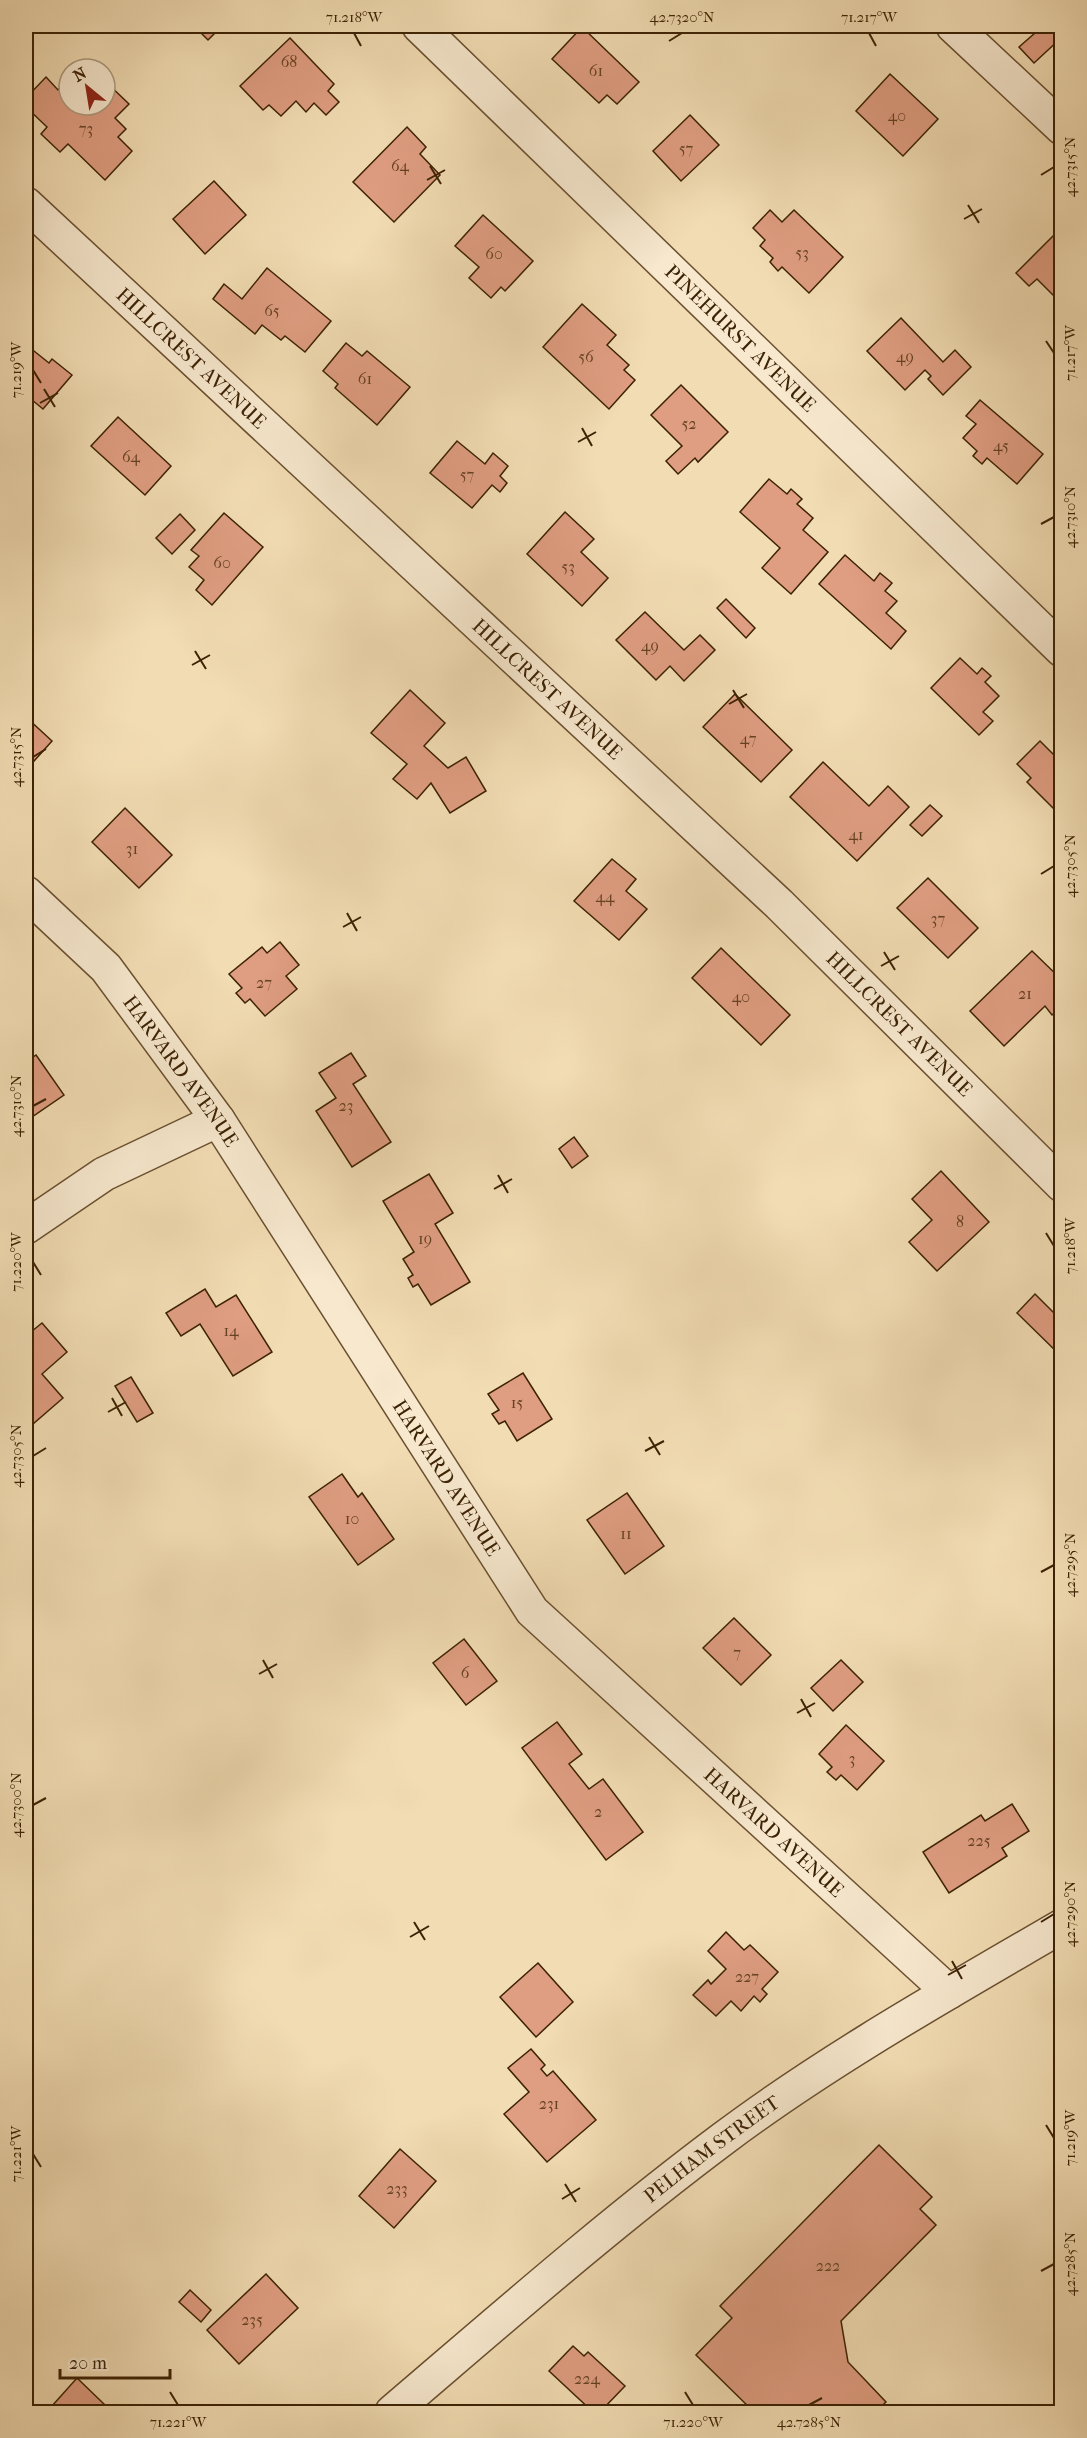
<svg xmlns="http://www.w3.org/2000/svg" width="1087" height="2438" font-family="'IM FELL French Canon',serif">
<rect width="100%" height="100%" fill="#f2dcb3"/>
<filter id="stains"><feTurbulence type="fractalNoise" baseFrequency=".00333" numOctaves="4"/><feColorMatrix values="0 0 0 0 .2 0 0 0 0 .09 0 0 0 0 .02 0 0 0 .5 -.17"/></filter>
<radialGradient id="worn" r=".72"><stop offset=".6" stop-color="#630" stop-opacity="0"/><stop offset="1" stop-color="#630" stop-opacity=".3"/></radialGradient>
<g fill="#df9d81" stroke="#3c2204" stroke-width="1.5">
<polygon points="194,26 222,26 208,40"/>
<polygon points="1043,26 1050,26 1061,38 1034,63 1019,47"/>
<polygon points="582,27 639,82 617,104 607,95 599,103 552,59"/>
<polygon points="290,38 334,84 328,91 339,102 326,115 314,103 306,112 296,101 281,116 269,105 263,110 240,86"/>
<polygon points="890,74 938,119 903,156 856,111"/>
<polygon points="46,77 58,90 69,78 69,105 105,105 105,81 129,104 115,118 126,129 118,137 132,151 105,180 68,144 60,152 41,134 47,127 26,107 26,98"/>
<polygon points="690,115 719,145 681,181 653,151"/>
<polygon points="407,127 426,147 420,154 440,175 394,222 353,182"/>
<polygon points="214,181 246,215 205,254 173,219"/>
<polygon points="770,210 782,222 794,210 843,257 809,293 782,267 778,271 770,262 773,258 760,246 765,240 753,228"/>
<polygon points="483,215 533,261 505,291 501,287 491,298 469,278 479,267 455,246"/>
<polygon points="1054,235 1062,242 1060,302 1037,279 1029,286 1016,273"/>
<polygon points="267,268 331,321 305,352 285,336 281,340 262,325 255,334 213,299 224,284 242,299"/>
<polygon points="582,304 616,335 607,345 629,365 624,370 635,380 609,409 543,347"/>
<polygon points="901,318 943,362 955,350 971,367 943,395 928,379 931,376 925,370 905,390 867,351"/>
<polygon points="346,343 362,356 367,351 410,387 377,425 335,388 338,384 323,371"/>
<polygon points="29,347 49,363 52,359 72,375 43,409 26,395 26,351"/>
<polygon points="681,385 728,432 698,462 695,458 678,474 666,461 682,446 651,415"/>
<polygon points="980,400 1043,454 1017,484 987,458 982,464 973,456 977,451 963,438 976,424 966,416"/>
<polygon points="118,417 171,466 145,495 91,446"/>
<polygon points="457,441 485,464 493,453 508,466 500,476 507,483 500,492 492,485 472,508 430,473"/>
<polygon points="769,479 787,494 791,489 802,499 797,504 813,518 803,530 828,552 791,594 762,568 780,548 740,512"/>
<polygon points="565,512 594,539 581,552 608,578 582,606 527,554"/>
<polygon points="224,513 263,547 212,605 196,590 204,580 189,567 199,556 191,550"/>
<polygon points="180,514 195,530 172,554 156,538"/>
<polygon points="845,555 874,581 880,573 892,583 885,591 897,601 886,613 906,631 891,649 819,584"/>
<polygon points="726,599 755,628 746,638 717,608"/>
<polygon points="645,612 684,650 700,635 715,650 684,681 670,666 656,680 616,640"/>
<polygon points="960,658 977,674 982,668 991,676 985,682 999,696 983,712 993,721 979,735 931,688"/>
<polygon points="410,690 445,723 424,746 448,768 466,757 486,791 450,813 431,783 417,799 393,779 407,764 371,733"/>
<polygon points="735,694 792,750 761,782 703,727"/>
<polygon points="26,717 52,741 26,770"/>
<polygon points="1040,741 1054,755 1062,747 1062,817 1027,782 1031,778 1017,764"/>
<polygon points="823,762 869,806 888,786 909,807 857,861 790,797"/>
<polygon points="930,805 942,816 922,836 910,825"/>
<polygon points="125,808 172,855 139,888 92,842"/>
<polygon points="612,859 636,879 626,891 647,909 619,940 574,901"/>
<polygon points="928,878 978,928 948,958 897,908"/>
<polygon points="280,942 299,965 286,976 297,989 265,1016 250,999 245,1003 236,993 242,988 229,974 262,947 267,953"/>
<polygon points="721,948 790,1015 761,1045 692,978"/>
<polygon points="1032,951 1062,980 1062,1006 1052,1015 1045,1006 1004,1046 970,1011"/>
<polygon points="351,1053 366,1076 353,1084 391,1142 352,1167 316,1111 336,1098 319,1073"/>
<polygon points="36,1055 64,1095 26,1121 26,1062"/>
<polygon points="574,1137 588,1156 572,1168 559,1149"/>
<polygon points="941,1171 989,1222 937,1271 909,1242 932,1220 912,1199"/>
<polygon points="429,1174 453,1213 435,1224 470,1282 431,1305 418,1284 413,1287 408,1278 413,1275 403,1259 414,1252 383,1201"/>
<polygon points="205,1289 216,1307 236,1295 272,1352 233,1376 200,1324 181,1336 166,1313"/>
<polygon points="1035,1294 1055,1314 1062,1307 1062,1357 1017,1313"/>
<polygon points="42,1323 67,1352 42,1374 63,1398 26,1430 26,1336"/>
<polygon points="523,1373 552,1419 517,1441 505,1421 499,1424 492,1414 499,1410 488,1394"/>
<polygon points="131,1377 153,1413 137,1422 115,1386"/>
<polygon points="342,1474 358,1497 362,1493 394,1539 358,1565 309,1497"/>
<polygon points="627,1493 664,1546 625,1574 587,1520"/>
<polygon points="734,1618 771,1655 741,1685 703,1648"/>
<polygon points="464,1639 497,1681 466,1705 433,1663"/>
<polygon points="841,1660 863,1682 833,1711 811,1688"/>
<polygon points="557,1722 582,1754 569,1764 589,1789 603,1779 643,1832 606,1860 522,1748"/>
<polygon points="846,1725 884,1761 857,1790 841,1775 836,1780 827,1772 832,1767 819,1754"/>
<polygon points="1012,1804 1029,1831 1002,1848 1007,1856 949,1893 923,1852 981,1815 985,1821"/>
<polygon points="726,1932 744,1950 750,1945 778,1972 762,1989 767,1994 760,2002 754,1996 741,2011 731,2001 716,2016 693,1995 708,1980 711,1984 726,1969 708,1951"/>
<polygon points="538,1963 573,2002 536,2037 500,1997"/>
<polygon points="531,2049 545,2065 541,2069 547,2076 553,2071 596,2120 547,2162 504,2114 529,2092 508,2068"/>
<polygon points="879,2145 932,2197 920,2209 936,2225 841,2321 848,2362 886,2402 875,2412 754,2412 696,2355 732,2318 720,2306"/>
<polygon points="400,2149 436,2181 394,2228 359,2196"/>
<polygon points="266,2274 298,2308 239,2364 207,2330"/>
<polygon points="190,2290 211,2310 201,2322 179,2302"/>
<polygon points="573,2346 584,2356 588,2352 625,2386 600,2412 593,2412 549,2371"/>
<polygon points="77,2378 105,2405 98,2412 59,2412 52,2406"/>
</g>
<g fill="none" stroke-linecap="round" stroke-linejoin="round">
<defs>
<g id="minor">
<path id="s1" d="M419,26L1062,650"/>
<polyline points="953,26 1062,128"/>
<path id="s2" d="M26,204L779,904L1062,1185"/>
<path id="s3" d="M26,893L106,968L218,1120L532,1611L949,1992"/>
<polyline points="26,1227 104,1174 218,1120"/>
<path id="s4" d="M392,2412C501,2319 609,2224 724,2138C828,2060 949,1992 1062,1926"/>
</g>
</defs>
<use href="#minor" stroke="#6a5030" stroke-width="36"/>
<use href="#minor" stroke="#f7e8ce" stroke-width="33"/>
</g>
<path fill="none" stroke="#3c2204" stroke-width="2" d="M354,33L361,46M869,33L876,46M669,41L682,33M430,166L441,184M1041,175L1054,167M427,180L445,170M968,205L979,223M964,219L982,209M1046,341L1054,353M33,370L41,383M44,389L55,407M40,403L58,393M582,428L592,446M578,442L596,432M1041,524L1054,517M195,651L206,669M192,665L210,655M733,690L744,708M729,704L747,694M33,757L46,749M1041,874L1054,866M347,913L357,931M343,927L361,917M884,952L895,970M881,966L899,956M33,1106L46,1099M498,1175L508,1193M494,1189L512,1179M1046,1233L1054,1246M33,1262L41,1275M112,1398L122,1416M108,1412L126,1402M649,1437L660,1455M645,1451L664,1441M33,1456L46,1448M1041,1572L1054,1565M263,1660L273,1678M259,1674L277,1664M801,1699L811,1717M797,1713L815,1703M33,1805L46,1798M414,1922L425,1940M1041,1922L1054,1914M410,1937L429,1926M952,1961L962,1979M948,1975L966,1965M1046,2125L1054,2138M33,2154L41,2167M565,2184L576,2202M562,2199L580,2188M1041,2271L1054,2264M170,2392L178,2405M685,2392L693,2405M809,2405L822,2398"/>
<g text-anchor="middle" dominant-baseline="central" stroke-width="4.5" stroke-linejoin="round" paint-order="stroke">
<g font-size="16" fill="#654123">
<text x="289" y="61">68</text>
<text x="596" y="70">61</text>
<text x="897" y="115">40</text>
<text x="86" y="128">73</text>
<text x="686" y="148">57</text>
<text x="400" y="165">64</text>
<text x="802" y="252">53</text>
<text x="494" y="253">60</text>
<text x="272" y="310">65</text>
<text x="586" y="356">56</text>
<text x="905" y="356">49</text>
<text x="365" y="378">61</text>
<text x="689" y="423">52</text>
<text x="1001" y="445">45</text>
<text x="131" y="456">64</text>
<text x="467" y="474">57</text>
<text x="222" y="562">60</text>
<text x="568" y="566">53</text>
<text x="650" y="645">49</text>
<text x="748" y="738">47</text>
<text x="856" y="834">41</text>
<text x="132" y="848">31</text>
<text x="605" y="896">44</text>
<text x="938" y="918">37</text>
<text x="264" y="982">27</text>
<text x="1025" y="993">21</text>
<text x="741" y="996">40</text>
<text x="346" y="1105">23</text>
<text x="960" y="1221">8</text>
<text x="425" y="1238">19</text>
<text x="231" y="1330">14</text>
<text x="517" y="1402">15</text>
<text x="352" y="1518">10</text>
<text x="626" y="1533">11</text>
<text x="737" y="1652">7</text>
<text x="465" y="1672">6</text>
<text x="852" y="1758">3</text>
<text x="598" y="1811">2</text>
<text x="979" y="1840">225</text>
<text x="747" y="1976">227</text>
<text x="549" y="2103">231</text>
<text x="397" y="2188">233</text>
<text x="828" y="2265">222</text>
<text x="252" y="2319">235</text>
<text x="587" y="2378">224</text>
</g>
<g font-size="20" fill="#3c2204" stroke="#f7e8ce">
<text stroke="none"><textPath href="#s1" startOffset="448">PINEHURST AVENUE</textPath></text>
<text stroke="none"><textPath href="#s2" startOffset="226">HILLCREST AVENUE</textPath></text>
<text stroke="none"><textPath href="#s2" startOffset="712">HILLCREST AVENUE</textPath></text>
<text stroke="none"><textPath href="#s2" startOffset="1198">HILLCREST AVENUE</textPath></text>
<text stroke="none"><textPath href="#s3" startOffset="237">HARVARD AVENUE</textPath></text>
<text stroke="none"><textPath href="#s3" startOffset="723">HARVARD AVENUE</textPath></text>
<text stroke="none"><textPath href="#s3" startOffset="1209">HARVARD AVENUE</textPath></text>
<text stroke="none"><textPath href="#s4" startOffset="414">PELHAM STREET</textPath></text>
</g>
</g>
<rect width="1087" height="2438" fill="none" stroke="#f2dcb3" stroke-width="66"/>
<g transform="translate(87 87) rotate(330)"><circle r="28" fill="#f7e8ce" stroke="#ac997d" stroke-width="1.5"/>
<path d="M0-4.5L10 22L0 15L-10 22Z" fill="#8f2418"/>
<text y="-9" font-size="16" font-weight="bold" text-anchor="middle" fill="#3c2204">N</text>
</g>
<path d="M60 2369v9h110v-9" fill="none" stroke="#3c2204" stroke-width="3"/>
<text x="69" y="2369" font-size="18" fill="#3c2204" stroke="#f7e8ce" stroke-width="4.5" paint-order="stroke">20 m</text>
<rect x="33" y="33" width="1021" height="2372" fill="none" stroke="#3c2204" stroke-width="2"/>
<g font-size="15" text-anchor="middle" fill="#3c2204">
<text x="354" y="22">71.218°W</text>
<text x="682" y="22">42.7320°N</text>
<text x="869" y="22">71.217°W</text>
<text transform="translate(1070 167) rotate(-90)" y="5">42.7315°N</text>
<text transform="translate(1070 353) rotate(-90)" y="5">71.217°W</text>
<text transform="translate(16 370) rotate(-90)" y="5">71.219°W</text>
<text transform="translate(1070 517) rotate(-90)" y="5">42.7310°N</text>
<text transform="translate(16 757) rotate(-90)" y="5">42.7315°N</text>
<text transform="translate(1070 866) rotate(-90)" y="5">42.7305°N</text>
<text transform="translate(16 1106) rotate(-90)" y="5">42.7310°N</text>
<text transform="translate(1070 1246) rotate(-90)" y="5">71.218°W</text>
<text transform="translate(16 1262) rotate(-90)" y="5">71.220°W</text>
<text transform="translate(16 1456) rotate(-90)" y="5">42.7305°N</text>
<text transform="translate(1070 1565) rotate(-90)" y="5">42.7295°N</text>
<text transform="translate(16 1805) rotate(-90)" y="5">42.7300°N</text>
<text transform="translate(1070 1914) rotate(-90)" y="5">42.7290°N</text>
<text transform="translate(1070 2138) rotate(-90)" y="5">71.219°W</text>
<text transform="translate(16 2154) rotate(-90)" y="5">71.221°W</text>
<text transform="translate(1070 2264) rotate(-90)" y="5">42.7285°N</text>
<text x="178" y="2427">71.221°W</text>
<text x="693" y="2427">71.220°W</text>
<text x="809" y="2427">42.7285°N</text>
</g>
<rect width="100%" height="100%" filter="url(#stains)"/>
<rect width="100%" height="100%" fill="url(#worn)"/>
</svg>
